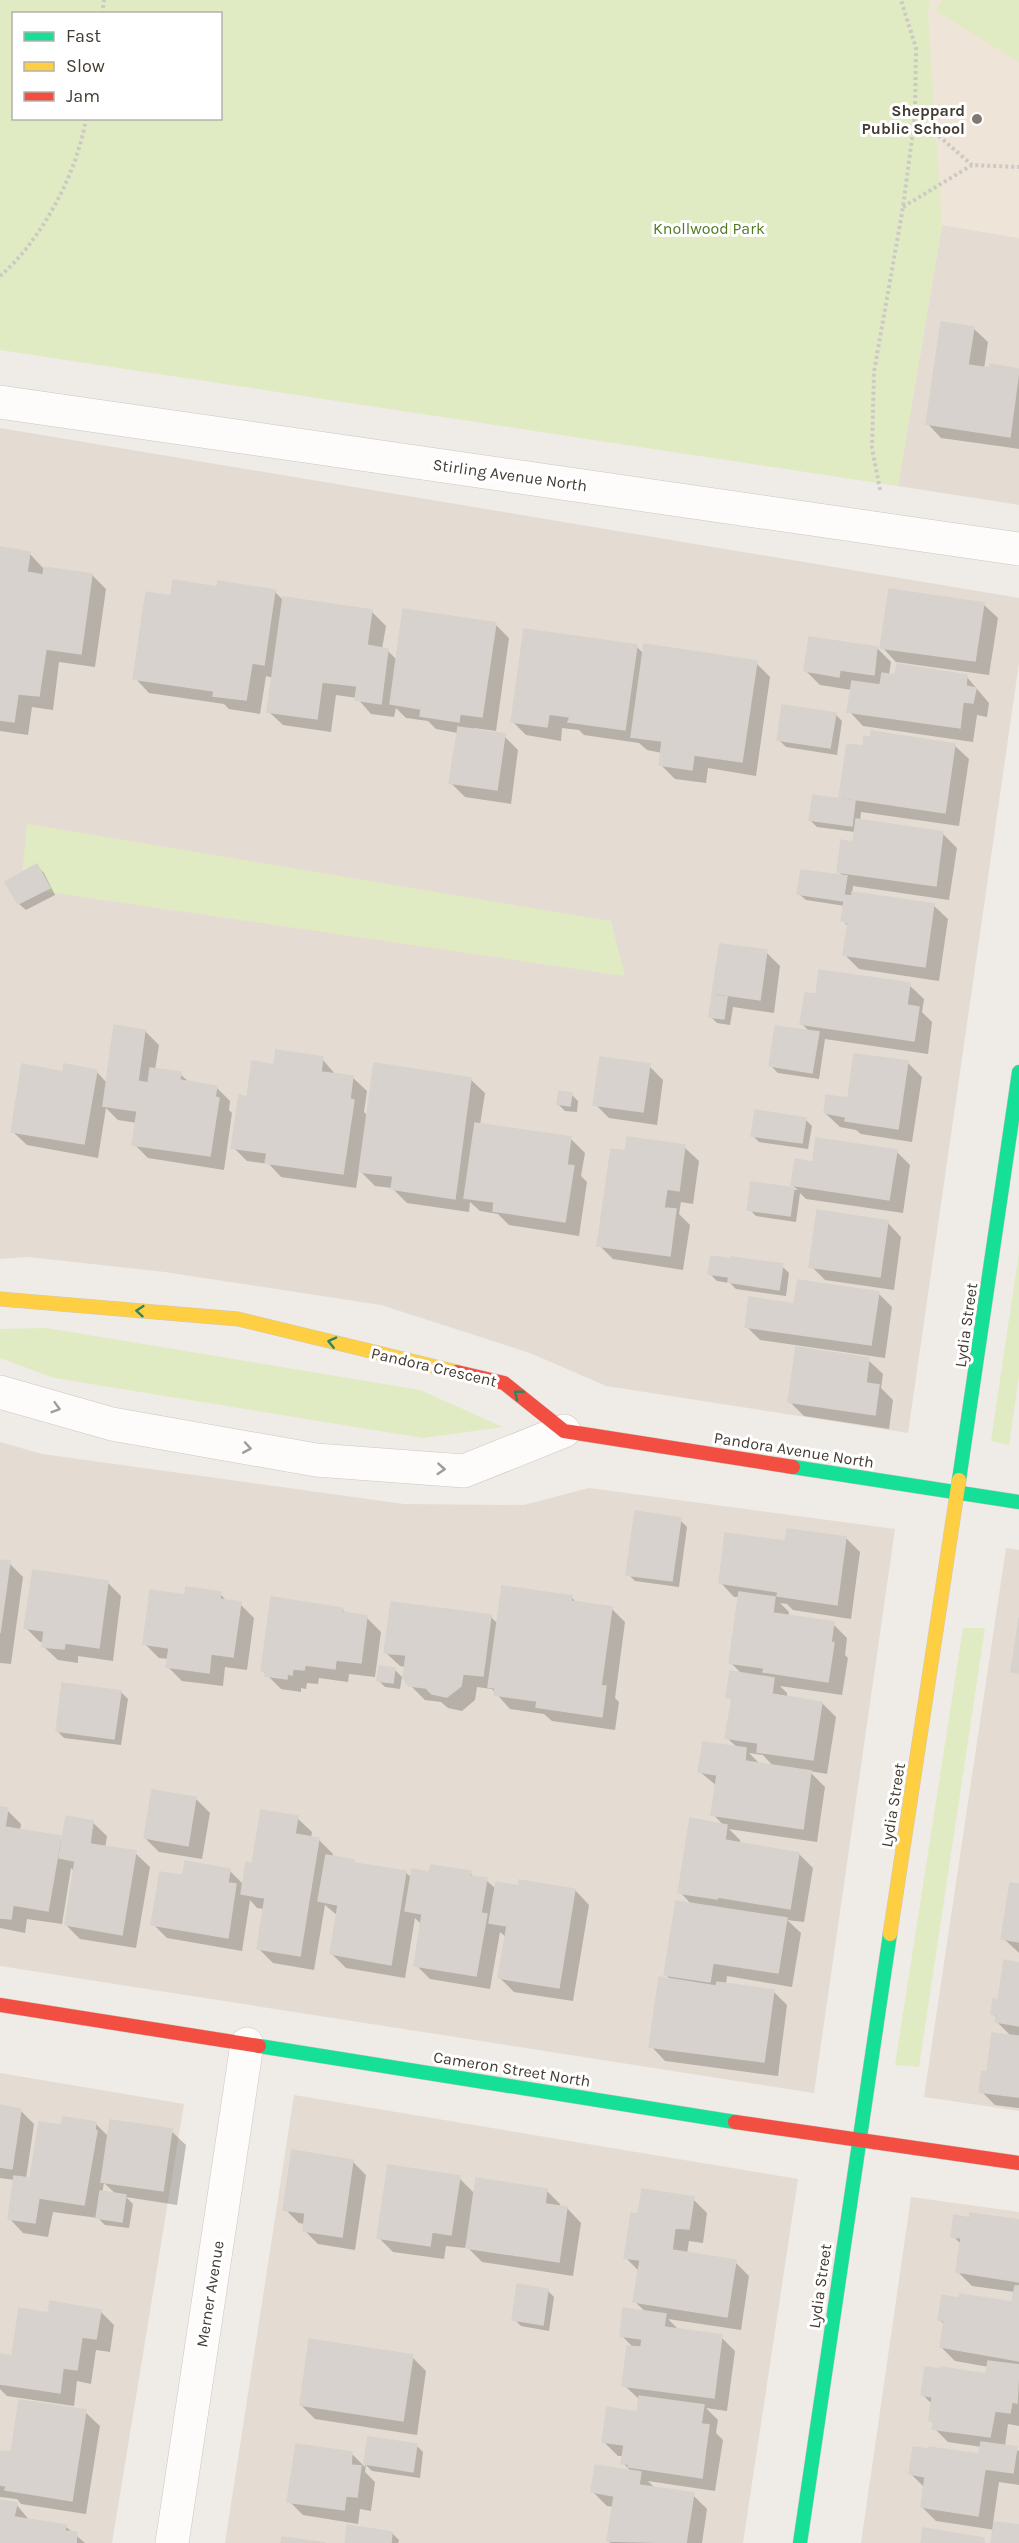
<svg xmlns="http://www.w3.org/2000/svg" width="1019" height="2543" font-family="Karla,sans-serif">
<rect width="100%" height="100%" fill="#efebe6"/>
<g fill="#e4dcd3">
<polygon points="942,225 1019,238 1019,505 898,486"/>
<polygon points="0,428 1019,598 1019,663 908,1433 606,1386 530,1353 381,1305 165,1272 28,1257 0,1259"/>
<polygon points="0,1442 42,1454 404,1504 524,1505 589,1488 895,1529 814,2093 0,1966"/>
<polygon points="1006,1548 1019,1550 1019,2111 924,2097"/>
<polygon points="0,2073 184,2104 112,2543 0,2543"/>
<polygon points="294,2095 798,2179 743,2543 225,2543"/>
<polygon points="911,2197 1019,2212 1019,2543 861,2543"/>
</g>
<polygon fill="#eee4d7" points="930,0 1019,0 1019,238 942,225 928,13"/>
<g fill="#e1ebc3" fill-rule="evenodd">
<path d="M0,0H930L928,13L942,225L898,486L0,350ZM14,14H220V118H14Z"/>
<polygon points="942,0 1019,0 1019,62 936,11"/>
<polygon points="27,824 611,921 625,976 21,888"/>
<polygon points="1019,1252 1019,1376 1009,1445 991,1441"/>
<polygon points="46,1328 420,1390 503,1427 423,1438 54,1378 0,1358 0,1329"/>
<polygon points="963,1628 985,1628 919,2067 895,2065"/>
</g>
<g fill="#0003" fill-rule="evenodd">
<polygon points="973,328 988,342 984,369 990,370 991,366 1019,370 1019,449 941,438 927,423"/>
<polygon points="0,549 29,553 43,568 92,575 106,589 95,667 59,662 53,710 32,707 28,735 0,731"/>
<polygon points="218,588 274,591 284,601 371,611 386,626 382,649 387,650 398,661 495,624 509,638 496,731 474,728 473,731 504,736 518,750 511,804 465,797 451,783 458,733 436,729 428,721 406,718 396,708 394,717 371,714 357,698 336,695 331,732 283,725 268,711 273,678 266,676 260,714 229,709 224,704 149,693 135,678 173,598"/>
<polygon points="983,604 998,618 989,675 896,662 882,647"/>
<polygon points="637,647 644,654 756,663 770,677 756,776 708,768 706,783 675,779 661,765 662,753 647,750 639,743 584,735 579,730 562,728 561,741 526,735 512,721"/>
<polygon points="877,648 891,662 889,675 966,676 989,703 987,717 977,715 973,742 863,726 849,711 852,690 820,685 806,671"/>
<polygon points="835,714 842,721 837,755 786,747 779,740"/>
<polygon points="954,745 969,759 959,826 861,812 860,822 943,834 957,848 949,900 853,886 852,894 933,905 948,919 939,981 859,969 845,955 849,927 843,921 845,906 806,900 799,894 844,877 838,871 854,843 855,832 817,827 810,820 845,801 841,797 864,747"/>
<polygon points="37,866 44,873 55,895 26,910 19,904 7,883"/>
<polygon points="766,952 780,966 774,1013 733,1007 730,1025 717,1023 710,1016 719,998 714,993"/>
<polygon points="909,985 924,999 922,1012 932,1022 928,1054 825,1039 819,1079 778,1073 771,1066 810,1032 802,1024 817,996"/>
<polygon points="145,1031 159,1045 155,1070 180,1074 190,1083 216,1087 230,1101 229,1110 232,1113 224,1170 148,1158 134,1144 137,1123 118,1120 106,1108 98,1158 27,1145 12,1131 64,1073 96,1071 107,1083"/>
<polygon points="322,1059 336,1075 352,1077 367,1091 364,1112 368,1116 470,1079 485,1093 480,1125 571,1139 585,1153 581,1176 587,1182 579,1236 509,1225 498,1214 480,1211 470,1202 469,1212 407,1203 392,1188 375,1186 359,1170 356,1188 281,1177 269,1164 247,1161 233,1147 248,1098 275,1066"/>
<polygon points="908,1063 922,1077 912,1142 861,1134 856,1130 840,1127 825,1113"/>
<polygon points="649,1066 663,1080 657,1125 609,1118 595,1104"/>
<polygon points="571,1094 578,1101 577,1112 565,1111 558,1104"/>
<polygon points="805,1119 812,1126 808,1149 759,1142 752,1135"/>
<polygon points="684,1147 699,1161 693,1204 681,1202 679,1214 690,1225 683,1270 613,1259 599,1245 626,1153"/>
<polygon points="896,1151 910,1165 903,1213 806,1199 800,1193 796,1222 756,1216 749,1209 753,1184 798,1190 792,1185 814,1163"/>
<polygon points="887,1222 901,1237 894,1290 825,1280 811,1266"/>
<polygon points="712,1258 782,1266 789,1273 786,1296 736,1289 730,1283 717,1281 710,1274"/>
<polygon points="878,1293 892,1307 885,1358 760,1340 746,1326 796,1305"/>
<polygon points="868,1360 883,1374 881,1388 893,1400 889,1429 804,1416 790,1402"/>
<polygon points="680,1520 687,1527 679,1587 635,1581 628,1574"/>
<path d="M846,1538L860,1552L851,1619L793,1610L787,1604L780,1603L789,1612L788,1617L833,1624L847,1638L845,1655L848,1658L842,1695L780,1686L787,1693V1698L822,1703L836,1717L827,1774L809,1771L825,1787L817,1842L729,1829L740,1840V1844L799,1854L813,1868L804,1922L787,1920L801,1933L792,1987L727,1976L726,1984L773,1991L787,2005L778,2076L665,2061L651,2046L672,1981L665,1974L692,1905L680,1892L724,1826L713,1814L717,1786L700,1772L738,1748L727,1738L733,1701L728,1696L742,1674L730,1662L740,1597H734L720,1582L786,1543ZM749,1753L763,1755L774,1767L760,1764Z"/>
<polygon points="0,1562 9,1563 23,1577 11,1664 0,1663"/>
<polygon points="107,1582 121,1596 113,1661 78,1656 78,1663 58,1660 43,1646 44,1642 40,1642 26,1628"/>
<polygon points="220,1594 228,1602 240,1604 254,1618 247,1670 225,1667 223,1686 182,1681 168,1667 169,1659 159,1658 145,1644 187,1596"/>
<polygon points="571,1597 578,1604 611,1608 625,1622 615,1698 619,1702 615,1730 552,1721 544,1714 510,1709 492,1689 477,1687 475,1700 462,1711 448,1708 441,1702 425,1700 410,1685 406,1667 400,1666 385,1652 392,1603 491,1617 498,1624"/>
<polygon points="342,1609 348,1615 366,1617 381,1632 375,1677 349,1674 348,1682 319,1678 318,1684 307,1683 306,1689 301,1688 301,1692 281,1689 262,1670"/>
<polygon points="395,1670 402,1677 400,1689 385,1687 378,1680"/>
<polygon points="121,1692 128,1699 121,1745 64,1738 57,1731"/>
<polygon points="195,1798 210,1813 202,1859 159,1852 145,1838"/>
<polygon points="0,1809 7,1810 21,1824 20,1831 60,1838 63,1841 92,1822 107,1836 105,1848 135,1853 150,1867 136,1948 80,1939 66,1925 75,1872 71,1868 62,1924 27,1919 25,1933 0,1928"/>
<polygon points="297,1818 312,1832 311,1838 319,1840 333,1854 332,1858 354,1862 356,1864 405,1872 412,1878 430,1874 470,1873 475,1878 486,1880 496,1889 520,1887 575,1890 589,1905 573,2001 514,1992 500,1978 506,1937 500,1932 490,1989 430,1979 416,1965 421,1924 415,1918 405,1978 346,1968 332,1954 338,1916 325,1905 314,1970 273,1963 259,1949 265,1909 257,1908 250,1900 242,1951 167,1938 153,1924 185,1877 229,1870 244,1885 253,1865"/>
<polygon points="1019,1886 1019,1953 1003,1938"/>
<polygon points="1019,1964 1019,2108 995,2105 981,2091 988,2073 1012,2037 997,2022 997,2018 993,2014"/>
<path d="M0,2107L20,2110L34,2124L26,2179L32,2180L62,2127L95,2123L109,2137L171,2131L186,2145L177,2205L126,2197L133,2204L129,2228L105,2225L98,2218L53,2212L48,2237L23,2233L9,2218L15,2180L0,2178ZM104,2183L117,2195L102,2193Z"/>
<polygon points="352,2161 366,2175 355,2250 318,2244 304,2230 305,2224 299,2223 285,2209"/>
<polygon points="459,2178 475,2194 546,2190 560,2204 560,2207 567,2208 581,2223 573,2276 482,2262 466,2246 465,2248 446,2246 444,2259 393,2252 379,2238"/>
<polygon points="693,2199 707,2213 703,2243 689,2241 687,2254 735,2262 749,2276 741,2330 668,2319 679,2330 721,2337 735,2351 727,2411 706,2408 718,2420 716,2433 723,2440 715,2491 648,2481 655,2488 693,2495 707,2509 702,2543 611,2543 608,2541 614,2507 607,2506 593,2492 632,2472 623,2463 624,2456 618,2456 603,2441 638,2413 640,2400 624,2385 634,2348 621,2335 647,2313 635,2302 640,2272 626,2258 640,2216"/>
<polygon points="971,2219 1019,2221 1019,2426 1008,2424 1005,2446 1019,2451 1019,2485 999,2482 993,2523 1019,2527 1019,2543 993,2543 995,2530 936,2521 922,2507 925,2488 910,2473 980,2456 982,2447 948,2442 934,2428 935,2425 930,2420 932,2404 923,2395 987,2376 989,2367 955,2361 941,2347 945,2325 940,2320 1013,2304 1015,2292 972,2286 958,2272 962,2245 953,2236"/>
<polygon points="547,2290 554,2297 549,2331 521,2326 514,2319"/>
<polygon points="100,2311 114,2325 110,2352 96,2350 91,2384 77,2381 74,2406 7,2396 0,2389 0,2355 13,2358"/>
<polygon points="412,2357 426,2371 417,2435 315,2419 301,2405"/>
<polygon points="85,2412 100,2426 86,2514 21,2504 17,2499 0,2497 0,2452 13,2454"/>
<polygon points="369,2438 416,2445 423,2452 420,2478 372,2471 366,2465 365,2472 375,2482 371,2511 360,2509 358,2524 303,2515 289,2501 352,2454 365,2467"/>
<polygon points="0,2502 16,2504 30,2521 65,2526 85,2543 0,2543"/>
<polygon points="392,2533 399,2540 398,2543 346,2543"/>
</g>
<g fill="#d7d2cd" stroke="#d7d2cc" stroke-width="1.5">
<polygon points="941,322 974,327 968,365 989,368 990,364 1019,369 1010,437 926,424"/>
<polygon points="0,547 30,552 27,572 43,575 44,567 92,574 81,654 46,649 39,696 18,694 14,722 0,720"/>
<polygon points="173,580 217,587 218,581 275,590 264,665 252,663 246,700 213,696 214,691 133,679 146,592 171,596"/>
<polygon points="889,589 984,603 975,661 880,648"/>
<polygon points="283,597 372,610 367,645 388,649 381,704 355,700 357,686 322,682 317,719 267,712"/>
<polygon points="403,609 496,623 482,717 460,714 459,722 420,716 421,709 390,704"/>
<polygon points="524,629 637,645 625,730 568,722 570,717 549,714 547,727 511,722"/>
<polygon points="809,637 877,647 874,675 840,670 839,677 804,671"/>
<polygon points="644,644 757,661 742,762 694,755 692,770 659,765 662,741 631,737"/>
<polygon points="897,664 967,675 966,686 976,688 973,703 963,702 960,728 847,712 852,681 880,685 882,673 895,675"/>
<polygon points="782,705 836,713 830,748 777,740"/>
<polygon points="458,727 505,734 497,790 449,783"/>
<polygon points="871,731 955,744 945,813 839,797 847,744 863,746 864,736 871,737"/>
<polygon points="813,795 855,801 852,826 809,820"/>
<polygon points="856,819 943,832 936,886 837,872 841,840 853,842"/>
<polygon points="37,864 50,888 18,904 5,882"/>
<polygon points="801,870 847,876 843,901 797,894"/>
<polygon points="852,892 934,904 925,967 843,955 848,923 841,921 845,895 852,896"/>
<polygon points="720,944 767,950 760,1000 712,993"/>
<polygon points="819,970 910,983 907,1005 919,1007 914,1041 800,1024 805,993 816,994"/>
<polygon points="712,995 727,997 724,1019 709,1017"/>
<polygon points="114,1025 145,1030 138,1081 148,1083 150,1068 181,1072 180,1080 217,1086 215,1097 219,1098 210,1156 132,1145 137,1111 103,1106"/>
<polygon points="775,1026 819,1032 812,1073 769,1066"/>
<polygon points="276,1050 323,1057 321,1072 353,1076 350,1099 354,1100 343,1174 265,1163 267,1153 231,1148 239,1095 247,1097 252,1061 274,1065"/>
<polygon points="854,1054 908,1061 898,1129 845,1121 846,1117 824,1113 826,1095 848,1098"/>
<polygon points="600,1057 650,1064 643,1112 593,1105"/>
<polygon points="374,1063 471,1078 455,1199 391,1189 393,1176 359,1172"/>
<polygon points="22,1064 63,1072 64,1064 97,1070 84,1144 11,1132"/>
<polygon points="559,1091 572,1093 570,1106 557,1104"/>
<polygon points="755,1110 806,1118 802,1143 751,1136"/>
<polygon points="475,1123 571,1137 567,1165 574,1166 565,1222 493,1211 494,1202 464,1198"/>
<polygon points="627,1137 685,1145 679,1191 667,1189 664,1208 676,1209 670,1256 597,1246 611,1149 625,1151"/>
<polygon points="816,1138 897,1150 889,1200 791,1185 795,1159 813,1162"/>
<polygon points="751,1182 794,1188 790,1216 747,1210"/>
<polygon points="817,1210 888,1221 880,1277 809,1267"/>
<polygon points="711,1256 731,1259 728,1277 708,1274"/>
<polygon points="731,1257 783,1264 779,1290 728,1282"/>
<polygon points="798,1280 879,1292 871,1345 745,1327 749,1297 794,1304"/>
<polygon points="796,1347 869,1358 866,1383 879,1385 875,1415 788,1402"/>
<polygon points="635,1511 681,1518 672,1581 626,1575"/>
<polygon points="787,1529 846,1537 837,1605 777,1596 778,1592 719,1583 725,1533 785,1541"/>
<polygon points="0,1560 10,1561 0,1633"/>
<polygon points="33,1570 108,1581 99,1648 65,1643 64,1649 42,1647 44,1631 24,1628"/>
<polygon points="502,1586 572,1596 571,1601 612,1607 601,1686 606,1686 602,1717 536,1707 537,1701 494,1695 495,1688 488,1687"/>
<polygon points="186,1587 221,1592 220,1599 241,1602 233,1657 211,1654 209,1673 166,1667 169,1648 143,1644 150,1590 185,1595"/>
<polygon points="739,1592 775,1597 773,1613 834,1622 831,1642 834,1643 828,1682 763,1672 764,1668 729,1663"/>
<polygon points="271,1597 343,1608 342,1612 367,1616 361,1663 336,1660 335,1669 305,1665 304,1670 293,1669 292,1675 287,1674 287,1679 265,1676 266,1671 261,1671"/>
<polygon points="391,1602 491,1615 483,1676 463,1674 461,1686 447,1697 432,1694 426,1688 409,1686 403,1678 406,1655 384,1653"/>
<polygon points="1019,1618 1019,1673 1011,1672"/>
<polygon points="379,1666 395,1668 393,1683 377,1681"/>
<polygon points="730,1671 774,1678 772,1694 822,1702 813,1760 757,1752 758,1743 725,1738 732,1698 726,1697"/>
<polygon points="62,1683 121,1691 114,1739 56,1731"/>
<polygon points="703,1742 746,1748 745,1761 811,1771 803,1829 711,1815 717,1775 698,1772"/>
<polygon points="152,1790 196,1797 188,1846 144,1838"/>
<polygon points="0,1807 8,1808 5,1827 61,1836 48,1911 13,1905 11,1919 0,1918"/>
<polygon points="261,1810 298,1816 295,1834 319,1838 300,1956 257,1949 265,1898 241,1894 246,1862 252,1864"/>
<polygon points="66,1816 93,1821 90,1844 136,1851 122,1935 65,1925 75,1861 59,1858"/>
<polygon points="690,1818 727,1825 725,1840 799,1853 790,1909 718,1897 717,1899 678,1893"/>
<polygon points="326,1855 354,1860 354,1863 406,1871 391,1965 330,1954 338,1905 318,1901"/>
<polygon points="185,1861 230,1869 228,1883 236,1884 228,1938 151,1925 160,1872 183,1875"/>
<polygon points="431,1865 471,1871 470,1876 487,1878 481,1913 487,1914 476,1976 414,1966 422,1914 405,1911 412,1869 429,1872"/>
<polygon points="519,1880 575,1889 559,1988 498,1978 507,1926 489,1923 496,1882 519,1886"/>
<polygon points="1010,1883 1019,1884 1019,1942 1001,1939"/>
<polygon points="676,1901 787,1918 778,1973 713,1963 710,1982 664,1975"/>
<polygon points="1004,1960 1019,1963 1019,2026 995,2022 996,2015 991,2014 993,1999 998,2000"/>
<polygon points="659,1977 716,1986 717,1982 774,1990 764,2062 649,2047"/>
<polygon points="992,2033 1019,2036 1019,2097 979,2092 982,2071 987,2072"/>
<polygon points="0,2105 21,2109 12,2169 0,2167"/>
<polygon points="63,2117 96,2122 95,2130 97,2131 84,2205 39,2198 35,2223 8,2219 14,2176 30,2178 39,2122 61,2125"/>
<polygon points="110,2120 172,2129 163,2191 101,2182"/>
<polygon points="292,2150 353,2160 342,2237 303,2231 305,2213 283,2210"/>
<polygon points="388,2165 460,2176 451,2235 432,2232 430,2246 377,2238"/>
<polygon points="476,2178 547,2189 545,2204 567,2207 559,2262 466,2248"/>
<polygon points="642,2189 694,2197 689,2229 675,2228 672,2250 736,2260 727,2317 633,2302 640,2260 624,2258 631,2213 638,2214"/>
<polygon points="100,2191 126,2195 122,2222 96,2218"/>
<polygon points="970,2213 1019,2220 1019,2282 956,2272 961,2238 951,2237 954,2215 970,2218"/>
<polygon points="517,2284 548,2289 543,2325 512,2320"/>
<polygon points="1015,2286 1019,2286 1019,2361 940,2347 944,2321 938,2320 942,2295 959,2298 960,2294 1012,2302"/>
<polygon points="50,2301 101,2310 96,2339 82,2337 77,2370 63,2368 60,2393 0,2384 0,2354 12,2356 19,2308 48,2313"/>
<polygon points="623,2308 666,2314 664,2327 722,2335 714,2398 622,2386 627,2346 641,2347 642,2339 620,2336"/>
<polygon points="309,2339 413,2355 403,2421 300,2405"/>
<polygon points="988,2361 1019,2365 1017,2403 1012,2402 1010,2413 995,2411 990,2437 932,2429 934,2422 929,2421 932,2397 921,2395 925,2367 941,2369 941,2367 986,2374"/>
<polygon points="639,2396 704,2405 701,2424 709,2425 702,2478 628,2467 629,2464 621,2464 624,2445 602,2442 607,2407 637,2412"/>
<polygon points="19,2400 86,2410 72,2501 5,2490 6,2486 0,2485 0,2451 11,2452"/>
<polygon points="368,2437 417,2444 413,2472 364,2464"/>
<polygon points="981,2442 1017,2447 1013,2473 985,2469 978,2516 921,2507 925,2477 909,2474 913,2447 929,2449 929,2447 979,2454"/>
<polygon points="296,2444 352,2452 351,2465 361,2466 357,2497 346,2496 344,2510 287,2502"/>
<polygon points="595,2465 641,2472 639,2485 694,2493 686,2543 607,2541 614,2496 591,2492"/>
<polygon points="0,2500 17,2503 14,2517 66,2525 65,2531 77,2532 76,2543 0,2543"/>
<polygon points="994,2522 1019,2525 1019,2543 991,2543"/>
<polygon points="347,2525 392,2532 391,2543 345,2543"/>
<polygon points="923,2528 984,2538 984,2543 921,2543"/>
<polygon points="282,2537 326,2543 281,2543"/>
</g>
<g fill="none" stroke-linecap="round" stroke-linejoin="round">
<defs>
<g id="street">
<polyline points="0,402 1019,549"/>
<polyline points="0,1392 112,1424 316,1460 464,1471 564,1431"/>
<polyline points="172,2543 247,2044"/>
</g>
<g id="fast">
<polyline points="793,1467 1019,1502"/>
<polyline points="959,1480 1019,1072"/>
<polyline points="259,2046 735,2122"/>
<polyline points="800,2543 890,1934"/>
</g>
<g id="slow">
<polyline points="0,1299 238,1319 457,1372"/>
<polyline points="890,1934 959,1480"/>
</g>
<g id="jam">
<polyline points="457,1372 504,1383 564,1431 793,1467"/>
<polyline points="0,2005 259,2046"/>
<polyline points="735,2122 1019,2163"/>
</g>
</defs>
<use href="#street" stroke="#cbc7c2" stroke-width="34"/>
<use href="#fast" stroke="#d0c8be" stroke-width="15"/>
<use href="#slow" stroke="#d0c8be" stroke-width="15"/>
<use href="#jam" stroke="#d0c8be" stroke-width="15"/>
<g stroke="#cdc9c5" stroke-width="4" stroke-dasharray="3 3" stroke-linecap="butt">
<polyline points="102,14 104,0"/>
<polyline points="916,116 972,165"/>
<polyline points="903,207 972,165 1019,167"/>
<path d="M0,276C41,241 78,172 86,118"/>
<polyline points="880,490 872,448 874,372 903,207 915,115 916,48 901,0"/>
</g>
<use href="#street" stroke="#fdfcfb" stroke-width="33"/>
<use href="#fast" stroke="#16e098" stroke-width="14"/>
<use href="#slow" stroke="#ffcf43" stroke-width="14"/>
<use href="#jam" stroke="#f24e42" stroke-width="14"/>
</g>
<defs><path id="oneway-chevron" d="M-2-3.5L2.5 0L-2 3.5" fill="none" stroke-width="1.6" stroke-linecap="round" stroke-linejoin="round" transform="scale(1.5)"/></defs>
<g stroke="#2f8560">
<use href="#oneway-chevron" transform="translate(140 1311) rotate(-175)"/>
<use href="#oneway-chevron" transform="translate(332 1342) rotate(-167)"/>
<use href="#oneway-chevron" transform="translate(518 1394) rotate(-142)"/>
</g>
<g stroke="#a09c96">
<use href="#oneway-chevron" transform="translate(56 1408) rotate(16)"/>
<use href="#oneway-chevron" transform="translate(247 1448) rotate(10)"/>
<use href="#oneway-chevron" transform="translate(441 1469) rotate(4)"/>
</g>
<circle fill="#807971" stroke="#fff" stroke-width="2" cx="977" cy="119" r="6"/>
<g text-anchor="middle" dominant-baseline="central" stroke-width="6" stroke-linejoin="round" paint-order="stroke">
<g font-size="16" font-weight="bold" fill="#443b32" stroke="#fff" text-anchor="end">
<text x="965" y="110">Sheppard<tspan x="965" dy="18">Public School</tspan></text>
</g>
<g font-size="16" fill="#507a22" stroke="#fff">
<text x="709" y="228">Knollwood Park</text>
</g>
<g font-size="16" fill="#443b32" stroke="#fff">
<text transform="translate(510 475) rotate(8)">Stirling Avenue North</text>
<text transform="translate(966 1325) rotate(-82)">Lydia Street</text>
<text transform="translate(434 1367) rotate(13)">Pandora Crescent</text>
<text transform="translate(794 1450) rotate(9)">Pandora Avenue North</text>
<text transform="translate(893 1805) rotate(-81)">Lydia Street</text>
<text transform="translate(512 2069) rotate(9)">Cameron Street North</text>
<text transform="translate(820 2286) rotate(-82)">Lydia Street</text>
<text transform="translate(210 2294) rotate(-81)">Merner Avenue</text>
</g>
</g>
<rect x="12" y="12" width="210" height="108" fill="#ffffff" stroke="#b4b1ad" stroke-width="1.5"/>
<rect x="24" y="32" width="30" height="9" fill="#16e098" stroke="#b4b1ad" stroke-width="1.5"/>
<text x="66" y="42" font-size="18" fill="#443b32">Fast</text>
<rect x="24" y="62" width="30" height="9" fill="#ffcf43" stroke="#b4b1ad" stroke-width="1.5"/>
<text x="66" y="72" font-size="18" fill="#443b32">Slow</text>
<rect x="24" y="92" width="30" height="9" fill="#f24e42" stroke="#b4b1ad" stroke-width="1.5"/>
<text x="66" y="102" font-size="18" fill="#443b32">Jam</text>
</svg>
